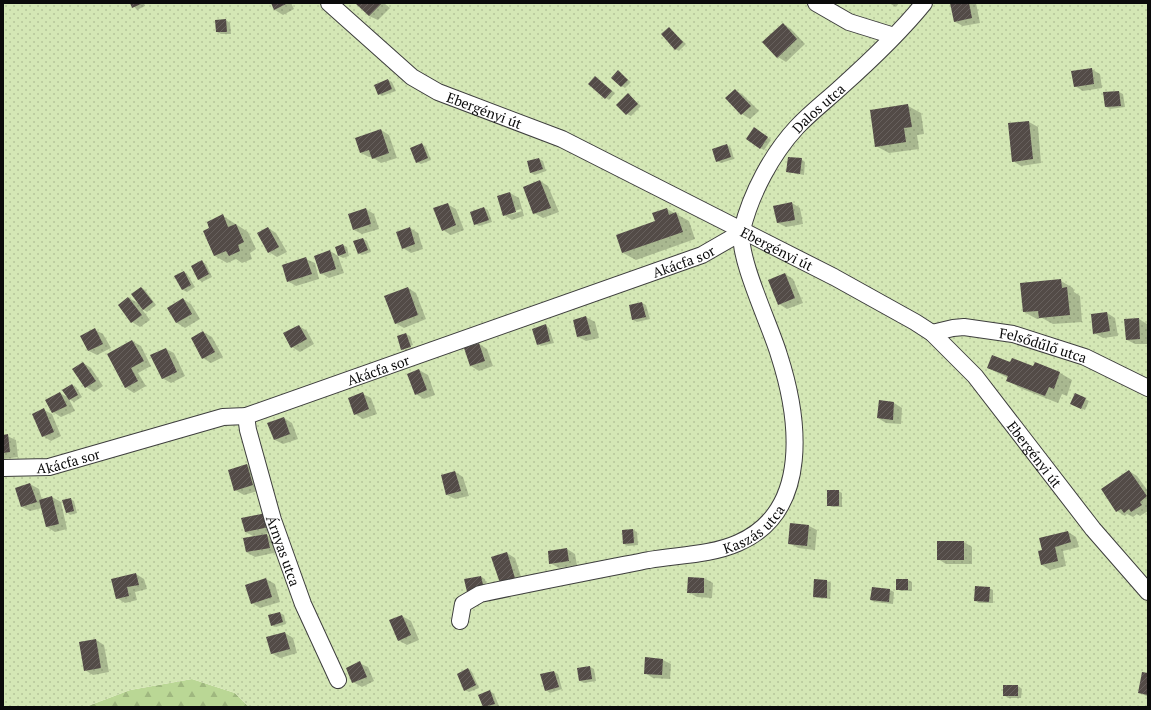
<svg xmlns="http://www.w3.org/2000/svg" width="1151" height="710" font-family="'PT Serif',serif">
<defs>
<pattern id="forest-firs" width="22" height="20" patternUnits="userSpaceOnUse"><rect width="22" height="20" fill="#bad795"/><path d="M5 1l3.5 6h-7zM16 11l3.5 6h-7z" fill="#9fb77f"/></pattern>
<pattern id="garden-dots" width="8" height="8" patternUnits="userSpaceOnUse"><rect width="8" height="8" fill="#d4e7b5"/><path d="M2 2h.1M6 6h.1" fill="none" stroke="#b5c59a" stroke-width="1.8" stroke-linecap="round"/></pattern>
<pattern id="building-hatch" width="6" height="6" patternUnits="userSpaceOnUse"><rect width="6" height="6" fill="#534b47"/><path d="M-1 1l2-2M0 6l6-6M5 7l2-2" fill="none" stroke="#67605d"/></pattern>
</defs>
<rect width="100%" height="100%" fill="#fef8e9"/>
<polygon fill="url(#forest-firs)" points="192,679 235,693 249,707 85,707 130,690"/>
<polygon fill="url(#garden-dots)" points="3,3 1148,3 1148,707 249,707 235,693 192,679 130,690 85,707 3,707"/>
<g fill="#0003" fill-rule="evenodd">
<polygon points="131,3 144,3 145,6 137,10"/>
<polygon points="272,3 291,3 294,9 283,15 275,10"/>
<polygon points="357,3 384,3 390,8 378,20 369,16"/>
<polygon points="889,3 899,3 896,7"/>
<polygon points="951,3 976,3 980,23 963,26 955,22"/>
<polygon points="226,20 230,23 231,34 221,34 217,32 216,21"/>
<polygon points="783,24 791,29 805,44 786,62 778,57"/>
<polygon points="669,28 686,44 679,51 675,49"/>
<polygon points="1091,69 1100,74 1102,88 1083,91 1075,86"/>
<polygon points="618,72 631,82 625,88 622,86"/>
<polygon points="595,77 615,93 609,100 606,98"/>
<polygon points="388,80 392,82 396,91 382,96 379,94 375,86"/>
<polygon points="735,90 743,95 759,111 750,119 742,114 726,98"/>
<polygon points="1119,92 1123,94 1125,107 1110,109 1106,107 1104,93"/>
<polygon points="628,94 641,106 631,116 627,114"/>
<polygon points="908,106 921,113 924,134 917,135 919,149 889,153 876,146"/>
<polygon points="1029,122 1038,127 1041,163 1021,166 1013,161 1009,124"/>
<polygon points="381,130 389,135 397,158 381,163 372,157 369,157 361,153"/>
<polygon points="758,131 771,140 764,150 760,148"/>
<polygon points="422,144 426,147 431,160 421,164 417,162"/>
<polygon points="727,145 731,148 734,159 721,163 717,161"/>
<polygon points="539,159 543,161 546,171 535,175 531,173 528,162"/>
<polygon points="801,159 805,162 804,175 787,172"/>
<polygon points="540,181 548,186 559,212 543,218 534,213"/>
<path d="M510,193L519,198L524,216L512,220L504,215ZM521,209L522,211L509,215V213Z"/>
<polygon points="792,203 800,208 803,224 786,227 778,223"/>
<polygon points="447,204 456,209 464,230 451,235 443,230"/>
<polygon points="484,208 488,210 492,222 479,226 475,224"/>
<polygon points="366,209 374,214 379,229 362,234 354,230"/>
<polygon points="667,209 689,221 695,239 636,260 623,253 617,236 656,222"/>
<polygon points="223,216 248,232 256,249 250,253 252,259 242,263 236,259 227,263 215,256 211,229"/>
<polygon points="268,228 276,233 287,252 277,257 269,252"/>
<polygon points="410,228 418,233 423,249 411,253 403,248"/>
<polygon points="363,239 367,241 371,252 362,255 358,253"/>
<polygon points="343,245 347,247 349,256 343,258 339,256 336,248"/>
<polygon points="330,251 338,256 344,273 329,278 321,273"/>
<polygon points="306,259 315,263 319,279 296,286 288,281"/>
<polygon points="202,262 206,264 212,277 202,282 198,279"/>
<polygon points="184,272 187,274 195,287 187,292 183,290"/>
<polygon points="785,274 793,279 803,303 787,309 779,304"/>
<polygon points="1061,281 1073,288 1074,292 1080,296 1082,322 1053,324 1042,318 1037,319 1024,312"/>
<polygon points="142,288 145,290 156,305 147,312 141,308 150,320 140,327 132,322 129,298 140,304"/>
<polygon points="408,288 416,293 426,319 404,328 395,323"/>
<polygon points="183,299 191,304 200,319 185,328 177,323 168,308"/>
<polygon points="642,303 646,305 650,319 637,322 633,320"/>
<polygon points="1107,313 1115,318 1118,336 1103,338 1094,333"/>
<polygon points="586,317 595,322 599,338 586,341 578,337"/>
<polygon points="1139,319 1147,324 1148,344 1135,344 1127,340"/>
<polygon points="545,325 549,328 554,343 541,346 538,344"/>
<polygon points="299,326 307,331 314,344 300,352 292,347"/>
<polygon points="95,330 103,334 111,348 97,355 89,351"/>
<polygon points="203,332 212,337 223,357 211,363 203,358"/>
<polygon points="406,334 410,336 413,345 404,348 404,350 402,350"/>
<polygon points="132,341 141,346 151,366 138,373 146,386 134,393 126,388 108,355"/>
<polygon points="479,344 487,349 493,366 479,371 471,366"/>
<polygon points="413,347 414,349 406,352 404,350"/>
<polygon points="166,349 174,353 185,376 171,383 162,378"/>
<polygon points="83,363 91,368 103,386 94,392 86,387"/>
<polygon points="1011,364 1034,368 1035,364 1060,373 1072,380 1067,396 1062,394 1058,403 1020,388 1007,380 1008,378 988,368"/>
<polygon points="419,370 428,375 435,395 424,399 416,394"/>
<polygon points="72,385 76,387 82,397 74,402 69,399 75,411 61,417 53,412 60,393 69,398"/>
<polygon points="363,394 371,398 377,414 363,419 355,414"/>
<polygon points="1085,399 1089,401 1085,410 1075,406"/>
<polygon points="879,401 894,403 902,408 901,424 886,423 878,418"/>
<polygon points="44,410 52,414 61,436 51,441 43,436"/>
<polygon points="284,418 292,423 298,439 283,444 275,440"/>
<polygon points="3,436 7,436 16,440 18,457 3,459"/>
<polygon points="247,465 255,470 261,490 244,495 235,490"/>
<polygon points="1129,471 1137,476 1148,491 1148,511 1140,516 1137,514 1133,517 1127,514 1125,516 1117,511"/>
<polygon points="455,472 463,477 469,496 455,499 447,495"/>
<polygon points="30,484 39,489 42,500 52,497 61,502 67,529 55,532 47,527 42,508 30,511 22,507"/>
<polygon points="838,491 842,493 842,507 832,507 828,505"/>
<polygon points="70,499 74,501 77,513 70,515 67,512"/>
<polygon points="266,514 277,531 265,534 275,540 278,552 255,557 246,552 255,537 245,532"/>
<polygon points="809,526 817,530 815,550 798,548 790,543"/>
<polygon points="633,530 637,532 638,545 628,546 624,544"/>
<polygon points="1068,532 1076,537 1079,547 1063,551 1066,566 1050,570 1042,565 1043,551"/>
<polygon points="964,542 972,547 972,564 946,564 938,559"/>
<polygon points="567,549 575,554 577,565 559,568 550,563"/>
<polygon points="507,553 515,558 523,583 500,583"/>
<polygon points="136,574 144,579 147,589 135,592 137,600 125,603 117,598"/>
<polygon points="481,577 485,579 487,590 472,594"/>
<polygon points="689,578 704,578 713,583 712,598 697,597 688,592"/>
<polygon points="266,579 275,584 280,602 260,608 252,603"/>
<polygon points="814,580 827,581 831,583 830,599 817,598 814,596"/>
<polygon points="908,580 912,582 912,591 901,591 897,589"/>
<polygon points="989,588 993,590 993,603 979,603 975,600"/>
<polygon points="890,590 894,592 893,604 875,602 871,600"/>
<polygon points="280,613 284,615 286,624 276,627 272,625"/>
<polygon points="402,616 411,621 419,640 407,645 398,640 390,621"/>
<polygon points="285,633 293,638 297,653 280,658 271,653"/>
<polygon points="96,640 104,645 109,672 93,675 85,670"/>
<polygon points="663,660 671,664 670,679 653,678 645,673"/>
<polygon points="359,663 368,667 374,681 362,687 353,682"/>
<polygon points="590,667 594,669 596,681 584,683 580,681"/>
<polygon points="468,669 472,672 479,688 469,692 465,690"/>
<polygon points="554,672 558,674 562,689 550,693 546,690"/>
<polygon points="1148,674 1148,697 1139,692"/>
<polygon points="1018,686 1022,689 1021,698 1008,698 1004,695"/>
<polygon points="490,691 494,694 499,706 484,707 480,695"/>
</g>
<g fill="url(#building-hatch)">
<polygon points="130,3 143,3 132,8"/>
<polygon points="271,3 286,3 286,4 274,10"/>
<polygon points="355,3 382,3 369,16"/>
<polygon points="950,3 969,3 972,18 954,22"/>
<polygon points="226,19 227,32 216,32 215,20"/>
<polygon points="783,23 797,39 777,58 762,42"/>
<polygon points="669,27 683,42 675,50 661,34"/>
<polygon points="1092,68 1094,84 1074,87 1071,71"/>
<polygon points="618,70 628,80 621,87 611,78"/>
<polygon points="595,76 612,91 605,99 588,84"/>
<polygon points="388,79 392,89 378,95 374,85"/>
<polygon points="735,89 751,106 741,115 725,98"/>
<polygon points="1119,91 1121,106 1105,107 1103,92"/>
<polygon points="628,93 638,104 626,115 616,105"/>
<polygon points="908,104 912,127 904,128 906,142 875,147 870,110"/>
<polygon points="1029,121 1033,159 1012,162 1008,123"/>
<polygon points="754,127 768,137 760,149 746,139"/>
<polygon points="381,129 389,153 372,159 369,150 360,153 355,138"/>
<polygon points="422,143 428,158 416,163 410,148"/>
<polygon points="727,144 731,157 716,162 712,149"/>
<polygon points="788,157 802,158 800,174 786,172"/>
<polygon points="539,158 543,169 530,173 527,161"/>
<polygon points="540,180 551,208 533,214 523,187"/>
<polygon points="510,192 516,212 503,216 497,196"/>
<polygon points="792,202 795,220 777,223 773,206"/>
<polygon points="448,203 456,225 442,231 433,208"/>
<polygon points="484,207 489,220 474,225 470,212"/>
<polygon points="366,208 371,224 353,230 348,214"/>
<polygon points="667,208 669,215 676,212 683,232 622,253 616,235 655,221 652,213"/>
<polygon points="223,214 228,227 236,224 244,242 238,245 240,251 229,256 226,251 214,256 203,231 209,228 207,222"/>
<polygon points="268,227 279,247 268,253 257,233"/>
<polygon points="410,227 415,244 402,249 396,232"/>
<polygon points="363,238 368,250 358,254 353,241"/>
<polygon points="343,244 346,253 338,256 335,247"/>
<polygon points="330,250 336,269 320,274 314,256"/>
<polygon points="306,257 312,274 287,282 282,265"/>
<polygon points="202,260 209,274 198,280 191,266"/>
<polygon points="184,271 191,285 182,290 174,276"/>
<polygon points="785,273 795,298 778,305 768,280"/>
<polygon points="1061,279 1062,288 1067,287 1070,315 1039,318 1038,311 1023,312 1020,283"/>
<polygon points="141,287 153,302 143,310 131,294"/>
<polygon points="408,287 418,315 395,324 384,296"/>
<polygon points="128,297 142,315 131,323 118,305"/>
<polygon points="183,298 192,314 176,323 167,308"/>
<polygon points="642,302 646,317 632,320 629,305"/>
<polygon points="1107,312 1110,331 1093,334 1091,314"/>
<polygon points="586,316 591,334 577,337 573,320"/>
<polygon points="1139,318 1140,339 1126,340 1124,319"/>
<polygon points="546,324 550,341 537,345 532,329"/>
<polygon points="299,325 307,339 291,348 283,333"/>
<polygon points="95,328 103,344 88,351 80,336"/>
<polygon points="203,331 215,352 202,359 191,338"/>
<polygon points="406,333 411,347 401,350 397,336"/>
<polygon points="132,340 144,361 131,368 138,381 125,388 107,354"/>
<polygon points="479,343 485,361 470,366 464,348"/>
<polygon points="166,348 177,372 162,379 150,355"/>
<polygon points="992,355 1010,362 1012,358 1033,366 1035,362 1060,372 1054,389 1049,387 1045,396 1006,381 1008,376 987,368"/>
<polygon points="83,362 96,381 85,388 72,369"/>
<polygon points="419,369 427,390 415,395 407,374"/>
<polygon points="72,384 78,395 69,400 62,390"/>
<polygon points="60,392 67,406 52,413 45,400"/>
<polygon points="363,392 369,409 354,415 348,398"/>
<polygon points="1075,393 1086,398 1081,409 1070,404"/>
<polygon points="879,400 894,402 893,420 877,418"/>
<polygon points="44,408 54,432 42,437 32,414"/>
<polygon points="284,417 290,434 274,440 267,423"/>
<polygon points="8,434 10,452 3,453 3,435"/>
<polygon points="247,464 253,485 234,491 228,470"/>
<polygon points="1129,470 1147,496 1140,502 1142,505 1131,512 1129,509 1124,513 1121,509 1116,512 1101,489"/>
<polygon points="455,471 461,491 446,495 441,475"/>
<polygon points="30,483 37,502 21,507 15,488"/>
<rect x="827" y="490" width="12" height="16"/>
<polygon points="52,496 59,524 46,527 39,500"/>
<polygon points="71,498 74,511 66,513 62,500"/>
<polygon points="266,513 269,527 245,532 241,518"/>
<polygon points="790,523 809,525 807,546 788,544"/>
<polygon points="633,529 634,543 623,544 622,530"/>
<polygon points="1068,531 1071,542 1055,547 1058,561 1041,565 1038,551 1042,550 1039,538"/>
<polygon points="267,534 270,548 246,552 243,538"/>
<rect x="937" y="541" width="27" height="19"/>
<polygon points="567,548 569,561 549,564 548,551"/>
<polygon points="507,552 515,578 500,583 491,557"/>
<polygon points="136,573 139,585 127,587 129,596 116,599 111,579"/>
<polygon points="481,576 484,589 467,592 464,579"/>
<polygon points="688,577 704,578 704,593 687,593"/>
<polygon points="266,578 272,597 251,604 245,585"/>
<polygon points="814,579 827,580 827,598 813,597"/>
<rect x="896" y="579" width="12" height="11"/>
<polygon points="975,586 990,587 989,602 974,601"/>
<polygon points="872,587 890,589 889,602 870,600"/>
<polygon points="280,612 283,622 271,626 268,615"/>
<polygon points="402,615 411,635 398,641 389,620"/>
<polygon points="285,632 290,649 271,654 266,637"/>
<polygon points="96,639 101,668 84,671 79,642"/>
<polygon points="645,657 663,659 662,675 644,674"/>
<polygon points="360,661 367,677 352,683 346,668"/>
<polygon points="590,666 592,679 579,681 577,668"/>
<polygon points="468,668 476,685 464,691 457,674"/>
<polygon points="554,671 559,687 545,691 540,674"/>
<polygon points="1142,672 1148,673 1148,695 1138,693"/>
<rect x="1003" y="685" width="15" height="11"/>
<polygon points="490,690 495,704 483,707 478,695"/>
</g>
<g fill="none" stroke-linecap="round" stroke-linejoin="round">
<defs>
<g id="minor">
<path id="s1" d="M329,3L412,77L438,92L562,139L834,277L915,322L932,333L975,376L1093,529L1148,592"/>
<polyline points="816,3 849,22 894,36"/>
<path id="s2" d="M932,333L953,328L964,327L1013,334L1085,357L1148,388"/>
<path id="s3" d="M246,416L248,430L273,520L303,604L338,680"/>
<path id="s4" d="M3,468L49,467L223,417L246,416L702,255L742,232"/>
<path id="s5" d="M460,621L463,604L480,594C536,582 593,571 649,560C678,555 711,555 738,543C812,511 799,417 779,355C771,327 736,255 742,230C751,193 772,154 797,127C811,112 827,100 841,87C870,61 899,34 924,3"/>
</g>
</defs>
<use href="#minor" stroke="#3e3e3e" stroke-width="18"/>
<use href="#minor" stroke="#fff" stroke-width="16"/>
</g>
<g text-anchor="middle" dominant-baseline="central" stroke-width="4" stroke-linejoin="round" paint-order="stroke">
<g font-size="14" fill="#0b0b0b" stroke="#fff">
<text stroke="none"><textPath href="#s5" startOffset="790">Dalos utca</textPath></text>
<text stroke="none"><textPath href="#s1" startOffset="191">Ebergényi út</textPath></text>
<text stroke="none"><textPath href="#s1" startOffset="515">Ebergényi út</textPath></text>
<text stroke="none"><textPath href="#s4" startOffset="714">Akácfa sor</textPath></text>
<text stroke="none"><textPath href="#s2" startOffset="114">Felsődűlő utca</textPath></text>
<text stroke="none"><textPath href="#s4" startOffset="390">Akácfa sor</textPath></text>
<text stroke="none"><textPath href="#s1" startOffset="851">Ebergényi út</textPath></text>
<text stroke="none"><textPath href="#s4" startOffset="66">Akácfa sor</textPath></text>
<text stroke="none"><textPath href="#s5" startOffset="321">Kaszás utca</textPath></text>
<text stroke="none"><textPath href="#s3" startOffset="140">Árnyas utca</textPath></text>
</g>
</g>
<rect width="1151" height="710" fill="none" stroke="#0b0b0b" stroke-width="8"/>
</svg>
